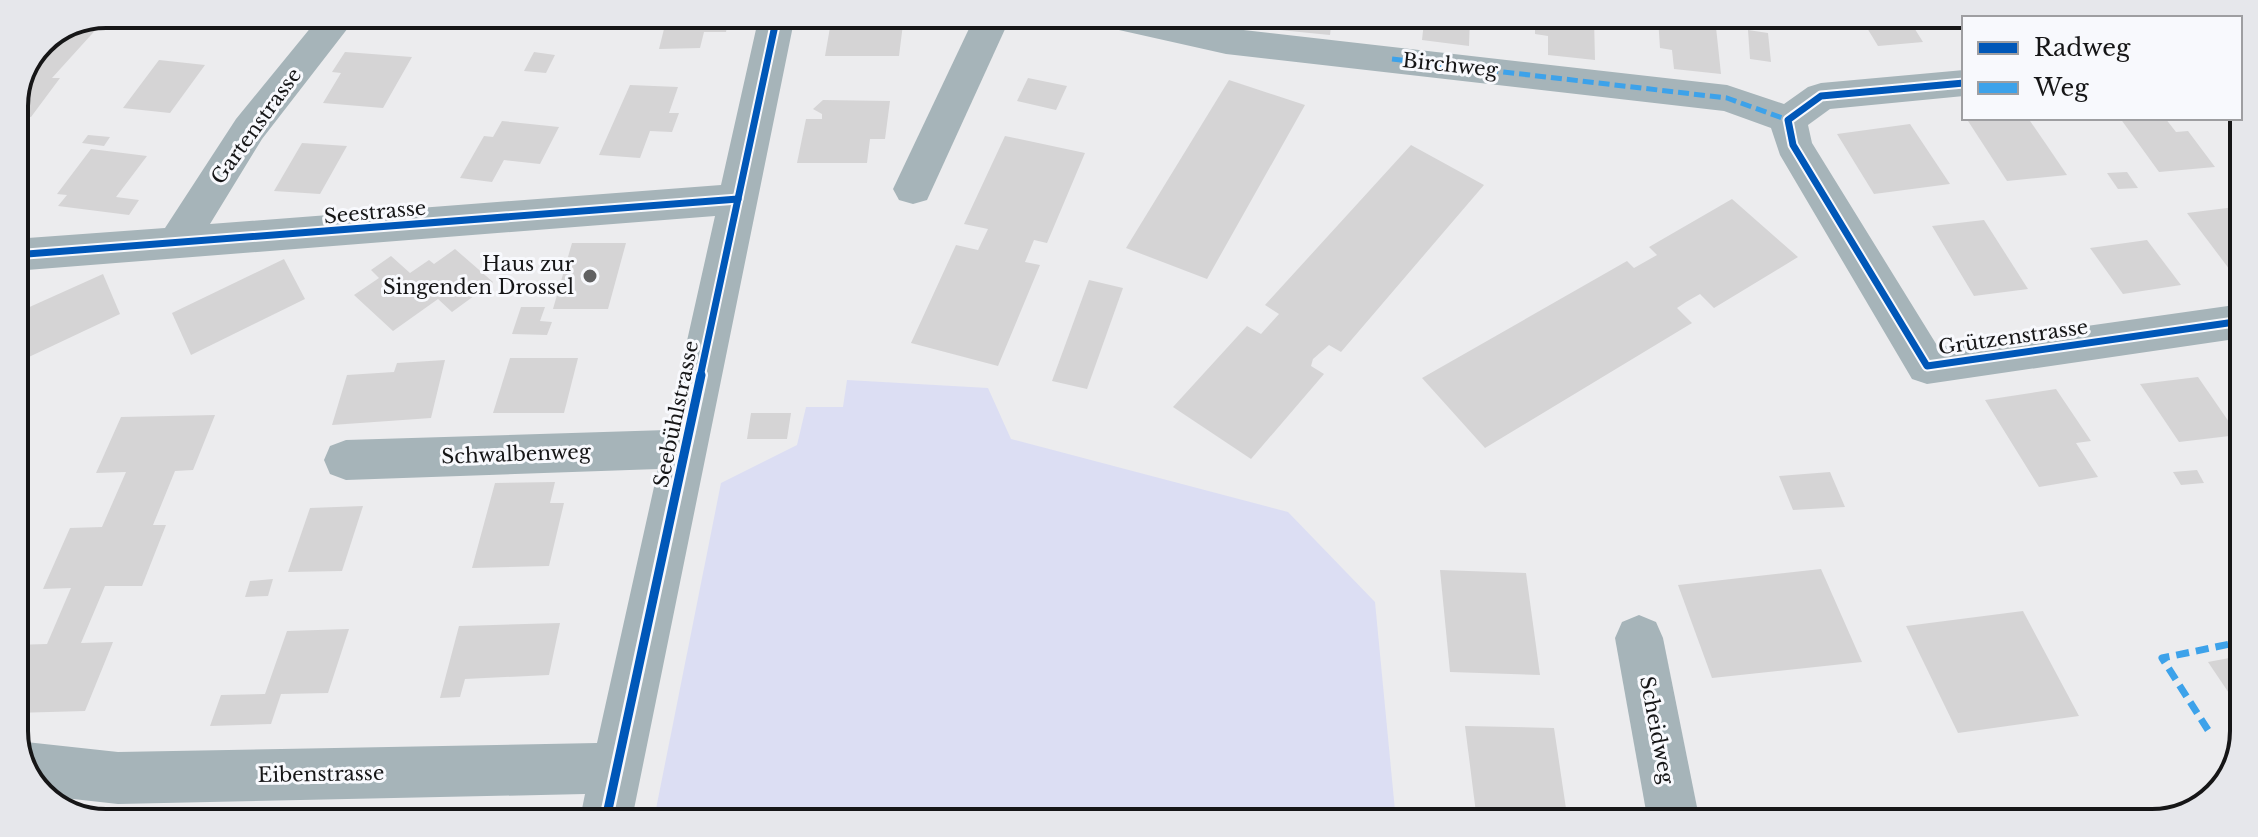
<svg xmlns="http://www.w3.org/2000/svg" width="2258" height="837" font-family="'Libre Baskerville',serif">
<rect width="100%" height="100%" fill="#ececee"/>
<polygon fill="#dcdef3" points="847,380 988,388 1011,439 1288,512 1375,602 1396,821 654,819 721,483 797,445 806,407 843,407"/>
<g fill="#d5d4d5">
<polygon points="110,14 52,78 60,78 31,117 19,116 14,123 14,101 32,74 26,74 41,41"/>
<polygon points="227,14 259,14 251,24 223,19"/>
<polygon points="687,15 729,16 726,32 704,32 700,48 659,49 665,25 684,25"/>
<polygon points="832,16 904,16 899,56 825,56"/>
<polygon points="1271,17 1332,17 1330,35 1269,29"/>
<polygon points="1410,17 1470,17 1469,46 1422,40 1424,22 1410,20"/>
<polygon points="1535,17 1594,18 1595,60 1548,55 1548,36 1535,34"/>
<polygon points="1658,18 1715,18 1721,74 1674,69 1672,50 1660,48"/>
<polygon points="1861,18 1908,18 1923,42 1878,46"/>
<polygon points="1748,30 1768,33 1771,62 1750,59"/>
<polygon points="345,52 412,57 383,108 323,103 341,73 332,72"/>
<polygon points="534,52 555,55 546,73 524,71"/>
<polygon points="159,60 205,65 170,113 123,108"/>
<polygon points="1028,78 1067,86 1056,110 1017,101"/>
<polygon points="1229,80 1305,105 1207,279 1126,248"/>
<polygon points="630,85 678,87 669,113 679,113 672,132 650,131 640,158 599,155"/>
<polygon points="823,100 890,101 885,139 870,139 867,163 797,163 806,119 822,119 822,114 813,109"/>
<polygon points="2028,118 2048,147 2067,175 2007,181 1968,121"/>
<polygon points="2120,118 2165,118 2176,132 2188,131 2215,167 2159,172"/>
<polygon points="502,121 559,127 540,164 504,160 492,182 460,178 484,136 493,137"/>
<polygon points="1910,124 1950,184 1874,194 1837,134"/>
<polygon points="88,135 110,137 104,146 82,143"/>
<polygon points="1005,136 1085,153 1047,243 1034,240 1025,262 1040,265 998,366 911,343 956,245 978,250 988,229 964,224"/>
<polygon points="302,143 347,146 320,194 274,191"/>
<polygon points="1411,145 1484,185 1341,352 1329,345 1313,359 1311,366 1324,374 1251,459 1173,407 1247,326 1261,334 1279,314 1265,305"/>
<polygon points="91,149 147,156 116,197 139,200 129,215 58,206 67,195 57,194"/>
<polygon points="2127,172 2138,188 2118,189 2107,173"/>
<polygon points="1732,199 1798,257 1714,308 1700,294 1686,302 1677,308 1692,323 1485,448 1422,378 1627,261 1634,268 1657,255 1649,247"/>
<polygon points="2243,206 2242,277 2236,278 2187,213"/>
<polygon points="1984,220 2028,289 1974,296 1932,226"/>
<polygon points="2147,240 2181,285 2123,294 2090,248"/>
<polygon points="572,243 626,243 608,309 553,309"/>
<polygon points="455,249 493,282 452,312 438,299 393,331 354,295 379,278 371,270 391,256 410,273 429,260 434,264"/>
<polygon points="284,259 305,299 191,355 172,313"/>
<polygon points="103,274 120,314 14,364 14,314"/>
<polygon points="1089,280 1123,288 1087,389 1052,381"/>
<polygon points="521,307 545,307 540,321 552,322 547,335 512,334"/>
<polygon points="510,358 578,358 564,413 493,413"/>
<polygon points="445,360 431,418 332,425 347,375 394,372 397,363"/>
<polygon points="2198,377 2238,435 2179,442 2140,384"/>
<polygon points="2056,389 2091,441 2076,443 2098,477 2039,487 1985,400"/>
<polygon points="751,413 791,413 787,439 747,439"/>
<polygon points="215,415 193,470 175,471 153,525 166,525 142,586 105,586 81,643 113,642 85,711 14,713 14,645 47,644 71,588 43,589 70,528 102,527 126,472 96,473 121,417"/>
<polygon points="2197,470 2204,483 2181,485 2173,472"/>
<polygon points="1830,472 1845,507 1793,510 1779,476"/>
<polygon points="555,482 550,503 564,503 549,566 472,568 495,483"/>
<polygon points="363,506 342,571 288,572 310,508"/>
<polygon points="1821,569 1862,662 1712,678 1678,585"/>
<polygon points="1440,570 1526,573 1540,675 1450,672"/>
<polygon points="273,579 268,596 245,597 250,581"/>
<polygon points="2023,611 2079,716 1958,733 1906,626"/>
<polygon points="560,623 549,675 465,679 460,697 440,698 459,626"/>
<polygon points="349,629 328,693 281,694 271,724 210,726 221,695 265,694 287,631"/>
<polygon points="2240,656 2239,708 2208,662"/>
<polygon points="1465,726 1554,728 1568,822 1477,821"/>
<polygon points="1894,814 1898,822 1805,822 1803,817"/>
</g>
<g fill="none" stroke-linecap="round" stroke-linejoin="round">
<g fill="#a6b4b9" fill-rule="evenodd">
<polygon points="321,15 358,15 262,139 210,224 721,185 759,16 795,16 632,819 580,819 585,794 118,804 46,796 33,787 17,746 26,742 118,752 597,743 658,469 346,480 330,474 324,460 330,446 346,440 667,430 715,216 14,271 14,239 165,228 236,119"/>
<polygon points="975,16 1011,16 927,200 913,204 899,200 893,189"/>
<polygon points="1093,16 1170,17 1226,28 1727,85 1784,104 1808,87 1821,83 1964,70 1964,96 1830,109 1808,125 1812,143 1938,347 2242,304 2242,338 1927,384 1912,379 1780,155 1771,128 1724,111 1226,54 1110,28 1097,25"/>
<polygon points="1639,615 1656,622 1663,638 1700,822 1648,822 1615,638 1622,622"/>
</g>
<polyline stroke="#3da2ea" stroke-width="5" stroke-dasharray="11 5" stroke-linecap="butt" points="1392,59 1727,98 1788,120"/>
<polyline stroke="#3da2ea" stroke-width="7" stroke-dasharray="13 7" stroke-linecap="butt" points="2208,730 2162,658 2240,642"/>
<defs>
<g id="cycleway-far1">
<polyline points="1964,83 1821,96 1788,120 1793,145 1927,366 2242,321"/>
<polyline points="14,255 738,199"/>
<polyline points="700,377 777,16"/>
</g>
<polyline id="cycleway" points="606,819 701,375"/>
</defs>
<use href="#cycleway-far1" stroke="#f8f9fd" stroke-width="11"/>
<use href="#cycleway" stroke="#f8f9fd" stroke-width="14"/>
<use href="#cycleway-far1" stroke="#0057b8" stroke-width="7"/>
<use href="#cycleway" stroke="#0057b8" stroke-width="9"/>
</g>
<circle fill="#616162" stroke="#f8f9fd" stroke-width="3" cx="590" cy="276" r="8"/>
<g text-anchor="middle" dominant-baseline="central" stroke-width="6" stroke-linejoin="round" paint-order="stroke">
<g font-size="20" fill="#161617" stroke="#f8f9fd">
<text transform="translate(1450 65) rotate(6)">Birchweg</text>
<text transform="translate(256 126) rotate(-54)">Gartenstrasse</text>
<text transform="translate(375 212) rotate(-5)">Seestrasse</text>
<text transform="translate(2013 337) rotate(-8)">Grützenstrasse</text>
<text transform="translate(676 414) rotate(-78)">Seebühlstrasse</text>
<text transform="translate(516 454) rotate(-2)">Schwalbenweg</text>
<text transform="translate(1657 730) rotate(79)">Scheidweg</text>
<text transform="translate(321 774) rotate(-1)">Eibenstrasse</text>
</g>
<g font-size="20" fill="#161617" stroke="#f8f9fd" text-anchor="end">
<text x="574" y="264">Haus zur<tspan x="574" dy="23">Singenden Drossel</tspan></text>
</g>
</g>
<path d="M0 0H2258V837H0ZM106 28H2152A78 78 0 0 1 2230 106V731A78 78 0 0 1 2152 809H106A78 78 0 0 1 28 731V106A78 78 0 0 1 106 28Z" fill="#e6e7eb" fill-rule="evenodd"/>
<path fill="none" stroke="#161617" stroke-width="4" d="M106 28H2152A78 78 0 0 1 2230 106V731A78 78 0 0 1 2152 809H106A78 78 0 0 1 28 731V106A78 78 0 0 1 106 28Z"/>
<rect x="1962" y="16" width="280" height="104" fill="#f8f9fd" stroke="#9e9ea1" stroke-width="2"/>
<rect x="1978" y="42" width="40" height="12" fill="#0057b8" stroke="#9e9ea1" stroke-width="2"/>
<text x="2034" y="56" font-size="24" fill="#161617">Radweg</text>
<rect x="1978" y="82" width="40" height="12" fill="#3da2ea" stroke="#9e9ea1" stroke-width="2"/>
<text x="2034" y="96" font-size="24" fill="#161617">Weg</text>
</svg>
